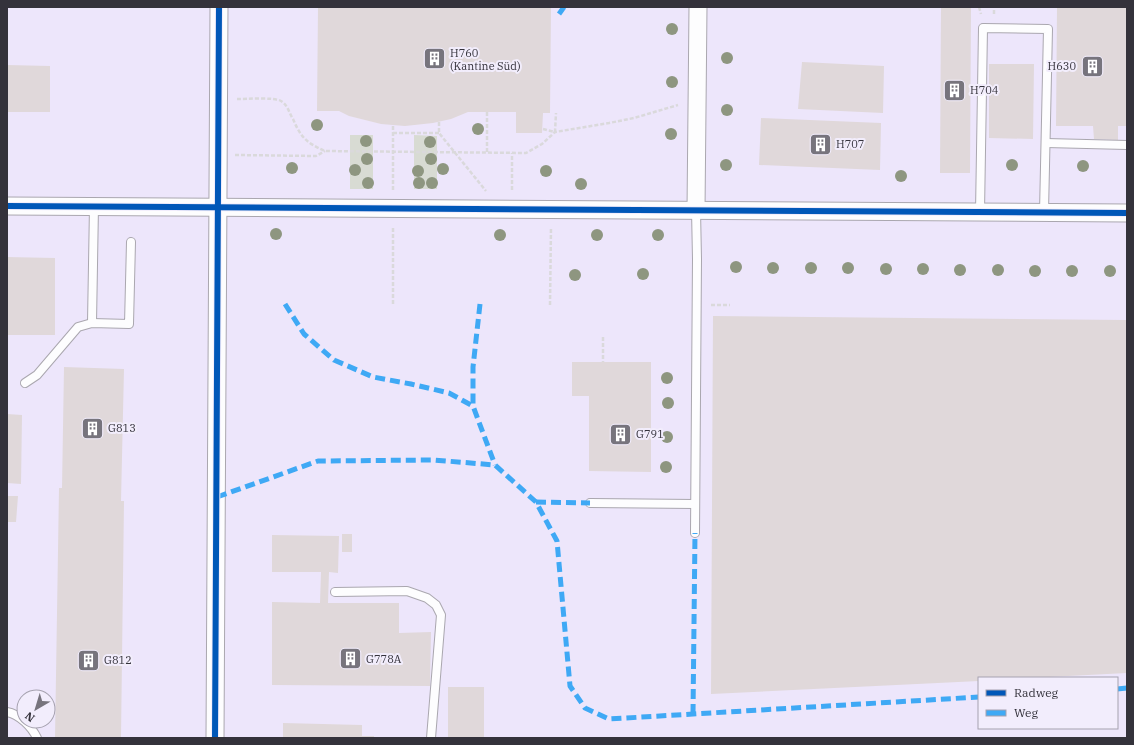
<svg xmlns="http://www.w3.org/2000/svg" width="1134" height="745" font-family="'IBM Plex Serif',serif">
<rect width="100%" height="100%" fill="#f3f0f8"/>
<path fill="#ede6fb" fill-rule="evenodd" d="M7,7H1127V738H7ZM979,678H1117V728H979ZM24,697H48V721H24Z"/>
<g fill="#d8dbd3">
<rect x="350" y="135" width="23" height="54"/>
<polygon points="414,135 437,136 437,189 414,189"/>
</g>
<g fill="#e0d8da">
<polygon points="318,7 551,7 550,113 543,113 542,133 516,133 516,112 468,112 451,119 433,123 405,126 381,124 349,116 339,111 317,111"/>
<polygon points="941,7 971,7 970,173 940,173"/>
<polygon points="1057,7 1127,7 1127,126 1118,126 1118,140 1094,139 1093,126 1056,126"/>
<polygon points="802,62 884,66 883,113 798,109"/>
<polygon points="989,64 1034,64 1033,139 989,138"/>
<polygon points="7,65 50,66 50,112 7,112"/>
<polygon points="761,118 881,123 880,170 759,165"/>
<polygon points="7,257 55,258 55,335 7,335"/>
<polygon points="713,316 1127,320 1127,673 1029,678 979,678 979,681 711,694"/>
<polygon points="572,362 651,362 651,472 589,471 589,396 572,396"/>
<polygon points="64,367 124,369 121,501 124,501 121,738 55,738 59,488 62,488"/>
<polygon points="7,414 22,415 21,484 7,483"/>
<polygon points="7,496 18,496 16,522 7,522"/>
<rect x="342" y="534" width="10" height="18"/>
<polygon points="272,535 339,536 338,573 329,572 328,603 399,603 399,633 431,632 430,686 272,685 272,602 320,603 321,572 272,572"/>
<rect x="448" y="687" width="36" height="51"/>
<polygon points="283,723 362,725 362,736 374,736 374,738 283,738"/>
</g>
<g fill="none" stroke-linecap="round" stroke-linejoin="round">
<defs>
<g id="lane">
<polyline points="1046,143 1127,145"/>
<polyline points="980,212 983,28 1048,29 1044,212"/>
<polyline points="92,323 94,206"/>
<polyline points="25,383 37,375 78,327 92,323 129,324 131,242"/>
<polyline points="590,503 695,504"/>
<polyline points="695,533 697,259 696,210"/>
<polyline points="335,592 407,591 427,598 436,605 441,615 431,738"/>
<path d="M7,712C19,714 32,727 37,738"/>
</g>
<g id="street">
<polyline points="7,206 1127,213"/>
<polyline points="696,210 698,7"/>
<polyline points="215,738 219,7"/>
</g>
</defs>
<use href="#lane" stroke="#aaa7af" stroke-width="10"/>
<use href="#street" stroke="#aaa7af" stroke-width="19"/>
<g stroke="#dad9db" stroke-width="2.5" stroke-dasharray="4 2" stroke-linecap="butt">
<polyline points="979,7 981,14"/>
<polyline points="994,14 994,7"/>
<path d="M237,99C247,99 274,97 281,101C288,105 289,113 293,119C301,138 307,143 325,151L526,153L542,144L555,132L609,123L634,118L678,105"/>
<polyline points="439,122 439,133 486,191"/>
<polyline points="543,129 555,132 556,113"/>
<polyline points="393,133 439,133"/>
<polyline points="487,152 487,112"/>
<polyline points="235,155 316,156 325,151"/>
<polyline points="393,190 393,125"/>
<polyline points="512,190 512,153"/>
<polyline points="393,304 393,227"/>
<polyline points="550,305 551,227"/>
<polyline points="711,305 730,305"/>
<polyline points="603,337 603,362"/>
</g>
<use href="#lane" stroke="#fdfdfe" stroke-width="8"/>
<use href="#street" stroke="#fdfdfe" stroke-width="17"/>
<g stroke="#3fa9f5" stroke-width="5" stroke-dasharray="10 5" stroke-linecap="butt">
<polyline points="559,14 564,7"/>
<polyline points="285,304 304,334 334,360 373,377 411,384 449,393 473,406"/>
<polyline points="480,304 473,367 473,406 495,465"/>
<polyline points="217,497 318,461 434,460 495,465 536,502 557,541 570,686 585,708 609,719 979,697"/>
<polyline points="536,502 590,503"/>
<polyline points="1117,689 1127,688"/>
<polyline points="693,714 695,533"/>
</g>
<defs>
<g id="cycleway">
<polyline points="7,206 1127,213"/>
<polyline points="215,738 219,7"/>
</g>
</defs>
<use href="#cycleway" stroke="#f2edfc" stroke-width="8"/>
<use href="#cycleway" stroke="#0057b8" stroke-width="6"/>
</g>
<g fill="#8e9680">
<circle cx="672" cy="29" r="6"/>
<circle cx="727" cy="58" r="6"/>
<circle cx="672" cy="82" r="6"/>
<circle cx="727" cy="110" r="6"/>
<circle cx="317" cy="125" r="6"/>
<circle cx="478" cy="129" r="6"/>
<circle cx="671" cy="134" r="6"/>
<circle cx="366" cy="141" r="6"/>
<circle cx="430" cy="142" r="6"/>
<circle cx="367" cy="159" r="6"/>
<circle cx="431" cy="159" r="6"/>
<circle cx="726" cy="165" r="6"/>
<circle cx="1012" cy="165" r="6"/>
<circle cx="1083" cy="166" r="6"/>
<circle cx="292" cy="168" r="6"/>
<circle cx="443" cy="169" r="6"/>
<circle cx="355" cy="170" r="6"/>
<circle cx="418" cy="171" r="6"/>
<circle cx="546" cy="171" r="6"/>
<circle cx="901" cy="176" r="6"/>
<circle cx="368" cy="183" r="6"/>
<circle cx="419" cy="183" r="6"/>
<circle cx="432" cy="183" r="6"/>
<circle cx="581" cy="184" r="6"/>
<circle cx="276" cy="234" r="6"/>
<circle cx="500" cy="235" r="6"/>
<circle cx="597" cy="235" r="6"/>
<circle cx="658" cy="235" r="6"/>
<circle cx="736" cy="267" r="6"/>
<circle cx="773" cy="268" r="6"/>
<circle cx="811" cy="268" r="6"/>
<circle cx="848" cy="268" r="6"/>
<circle cx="886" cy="269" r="6"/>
<circle cx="923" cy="269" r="6"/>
<circle cx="960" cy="270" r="6"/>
<circle cx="998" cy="270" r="6"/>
<circle cx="1035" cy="271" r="6"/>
<circle cx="1072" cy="271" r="6"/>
<circle cx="1110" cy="271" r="6"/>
<circle cx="643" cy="274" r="6"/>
<circle cx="575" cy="275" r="6"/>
<circle cx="667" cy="378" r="6"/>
<circle cx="668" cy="403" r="6"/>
<circle cx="667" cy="437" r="6"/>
<circle cx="666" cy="467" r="6"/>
</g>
<defs>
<symbol id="building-square" viewBox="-11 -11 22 22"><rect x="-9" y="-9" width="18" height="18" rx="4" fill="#77747d" stroke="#f2edfc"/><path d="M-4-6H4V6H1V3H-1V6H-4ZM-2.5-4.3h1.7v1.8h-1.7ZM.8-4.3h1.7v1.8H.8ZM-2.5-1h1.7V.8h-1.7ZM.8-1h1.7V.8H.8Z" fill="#fff"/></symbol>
</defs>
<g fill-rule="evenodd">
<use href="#building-square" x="422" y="46" width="25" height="25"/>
<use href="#building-square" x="1080" y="54" width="25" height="25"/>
<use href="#building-square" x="942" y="78" width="25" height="25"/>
<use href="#building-square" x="808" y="132" width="25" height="25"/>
<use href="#building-square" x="80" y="416" width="25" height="25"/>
<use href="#building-square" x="608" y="422" width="25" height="25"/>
<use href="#building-square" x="338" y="646" width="25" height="25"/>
<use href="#building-square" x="76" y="648" width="25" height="25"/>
</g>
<g text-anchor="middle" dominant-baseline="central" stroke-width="4" stroke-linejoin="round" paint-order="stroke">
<g font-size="11" fill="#34323b" stroke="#f2edfc" text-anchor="start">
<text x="450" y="53">H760<tspan x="450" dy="13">(Kantine Süd)</tspan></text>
<text x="1076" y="66" text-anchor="end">H630</text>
<text x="970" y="90">H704</text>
<text x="836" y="144">H707</text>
<text x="108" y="428">G813</text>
<text x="636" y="434">G791</text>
<text x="366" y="659">G778A</text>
<text x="104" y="660">G812</text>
</g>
</g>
<rect width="1134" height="745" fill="none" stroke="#34323b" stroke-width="16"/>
<rect x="978" y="677" width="140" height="52" fill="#f2edfc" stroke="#a6a2af"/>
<rect x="986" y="690" width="20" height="6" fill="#0057b8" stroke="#a6a2af"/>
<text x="1014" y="697" font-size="12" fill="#34323b">Radweg</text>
<rect x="986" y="710" width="20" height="6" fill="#3fa9f5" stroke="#a6a2af"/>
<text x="1014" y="717" font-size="12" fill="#34323b">Weg</text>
<g transform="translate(36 709) rotate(218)"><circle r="19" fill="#f2edfc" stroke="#a6a2af"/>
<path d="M0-3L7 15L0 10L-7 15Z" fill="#77747d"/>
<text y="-6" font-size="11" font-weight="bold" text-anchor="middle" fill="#34323b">N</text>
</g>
</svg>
